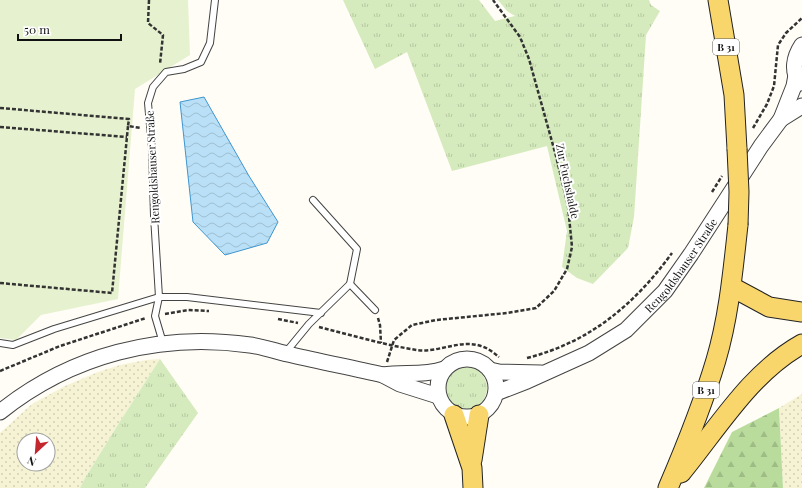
<svg xmlns="http://www.w3.org/2000/svg" width="802" height="488" font-family="'Playfair Display',serif">
<defs>
<pattern id="farmland-dots" width="8" height="8" patternUnits="userSpaceOnUse"><rect width="8" height="8" fill="#f6f3d4"/><path d="M2 2h.1M6 6h.1" fill="none" stroke="#d2cfb5" stroke-width="1.8" stroke-linecap="round"/></pattern>
<pattern id="grass-tufts" width="24" height="20" patternUnits="userSpaceOnUse"><rect width="24" height="20" fill="#d5ebbd"/><path d="M3 7l-1-3M5 7V3M7 7l1-3M15 17l-1-3M17 17v-4M19 17l1-3" fill="none" stroke="#b6c8a1"/></pattern>
<pattern id="forest-firs" width="22" height="20" patternUnits="userSpaceOnUse"><rect width="22" height="20" fill="#b9dc9c"/><path d="M5 1l3.5 6h-7zM16 11l3.5 6h-7z" fill="#9ebc85"/></pattern>
<pattern id="water-waves" width="16" height="10" patternUnits="userSpaceOnUse"><rect width="16" height="10" fill="#b9e0f7"/><path d="M0 5q4-4 8 0t8 0" fill="none" stroke="#9ebfd3"/></pattern>
</defs>
<rect width="100%" height="100%" fill="#fffdf5"/>
<g fill="url(#farmland-dots)" fill-rule="evenodd">
<path d="M160,359L119,423L85,478L80,488H0V433L32,404L65,386L98,372L120,365L146,360ZM24,440H48V464H24Z"/>
<polygon points="802,394 802,488 783,488 779,408"/>
</g>
<g fill="url(#grass-tufts)">
<polygon points="343,0 479,0 495,21 515,16 507,11 498,0 649,0 651,5 660,11 646,35 634,217 628,248 593,284 577,278 562,267 567,231 547,146 452,171 407,52 375,69"/>
<polygon points="160,359 198,413 145,488 80,488 85,478 119,423"/>
<circle cx="466" cy="388" r="21"/>
</g>
<polygon fill="url(#forest-firs)" points="779,408 783,488 704,488 732,432"/>
<polygon fill="#e6f2cf" points="0,0 188,0 190,55 135,89 118,299 41,315 16,340 0,338"/>
<polygon fill="url(#water-waves)" stroke="#3f96cf" points="204,97 249,176 278,222 267,243 225,255 193,222 180,102"/>
<g fill="none" stroke-linecap="round" stroke-linejoin="round">
<defs>
<g id="service">
<polyline points="350,284 375,310"/>
<polyline points="0,343 13,345 54,329 159,297 187,297 321,313"/>
<polyline points="163,343 155,316 159,297 154,216 152,148 148,103 153,87 166,72 184,69 201,62 210,43 215,0"/>
<polyline points="286,352 309,324 350,284 357,249 313,200"/>
</g>
<g id="tertiary">
<path d="M800,83C791,71 794,57 802,45"/>
<polyline points="781,119 802,106"/>
<circle cx="467" cy="388" r="29"/>
<polyline points="490,370 499,372 541,373"/>
<path d="M383,375C404,372 424,376 444,369"/>
<path id="s1" d="M496,393L527,381L589,353L626,330L665,291L691,254L761,146L781,119L794,86L796,75"/>
<path d="M0,412C71,355 160,332 250,345C264,347 278,352 292,355C322,362 353,368 383,375L400,384L438,396"/>
</g>
<g id="primary">
<polyline points="718,0 734,95 737,149"/>
<polyline points="732,287 769,307 802,312"/>
<polyline points="454,415 472,468 473,488"/>
<polyline points="472,460 479,415"/>
<path d="M681,473C718,428 750,373 802,344"/>
<path d="M668,488C686,446 703,404 716,360C729,316 733,270 738,225"/>
</g>
</defs>
<use href="#service" stroke="#444" stroke-width="8"/>
<use href="#tertiary" stroke="#444" stroke-width="17"/>
<use href="#primary" stroke="#222" stroke-width="21"/>
<g stroke="#333" stroke-width="2.5" stroke-dasharray="4 2" stroke-linecap="butt">
<polyline points="149,0 148,23 163,35 160,64"/>
<polyline points="0,108 129,119 128,126"/>
<polyline points="0,127 127,137"/>
<polyline points="753,128 767,104 774,86 778,45 786,33 802,18"/>
<polyline points="712,192 722,176"/>
<polyline points="0,283 112,293 128,126 141,128"/>
<polyline points="165,314 188,310 209,311"/>
<polyline points="378,318 380,325 381,343"/>
<polyline points="278,319 298,323"/>
<path d="M319,327C351,335 384,345 417,350C438,353 460,339 481,346C488,348 494,353 499,357"/>
<path d="M527,358C590,342 634,305 672,253"/>
<polyline points="387,362 394,340 412,325 436,320 507,313 536,308 554,291 567,269 572,247 568,206 556,156 529,59 520,37 493,0"/>
<polyline points="0,371 60,346 146,318"/>
</g>
<use href="#service" stroke="#fff" stroke-width="6"/>
<use href="#tertiary" stroke="#fff" stroke-width="15"/>
<use href="#primary" stroke="#f9d66b" stroke-width="19"/>
<defs>
<polyline id="primary-bridge" points="737,149 739,192 738,225"/>
</defs>
<use href="#primary-bridge" stroke="#222" stroke-width="21" stroke-linecap="butt"/>
<use href="#primary-bridge" stroke="#f9d66b" stroke-width="19"/>
</g>
<g text-anchor="middle" dominant-baseline="central" stroke-width="4" stroke-linejoin="round" paint-order="stroke">
<g fill="#fff" stroke="#585858" stroke-width="1">
<rect x="713" y="39" width="26" height="16" rx="3"/>
<rect x="693" y="382" width="26" height="16" rx="3"/>
</g>
<g font-size="10" font-weight="bold" fill="#111">
<text x="726" y="47">B 31</text>
<text x="706" y="390">B 31</text>
</g>
<g font-size="11" fill="#111" stroke="#fff">
<text transform="translate(152 167) rotate(-93)">Rengoldshauser Straße</text>
<text transform="translate(568 181) rotate(78)">Zur Fuchshalde</text>
<text stroke="none"><textPath href="#s1" startOffset="230">Rengoldshauser Straße</textPath></text>
</g>
</g>
<g transform="translate(36 452) rotate(206)"><circle r="19" fill="#ffffff" stroke="#a0a0a0"/>
<path d="M0-3L7 15L0 10L-7 15Z" fill="#c4262e"/>
<text y="-6" font-size="11" font-weight="bold" text-anchor="middle" fill="#111111">N</text>
</g>
<path d="M18 34v6h103v-6" fill="none" stroke="#111111" stroke-width="2"/>
<text x="24" y="34" font-size="12" fill="#111111" stroke="#ffffff" stroke-width="3" paint-order="stroke">50 m</text>
</svg>
